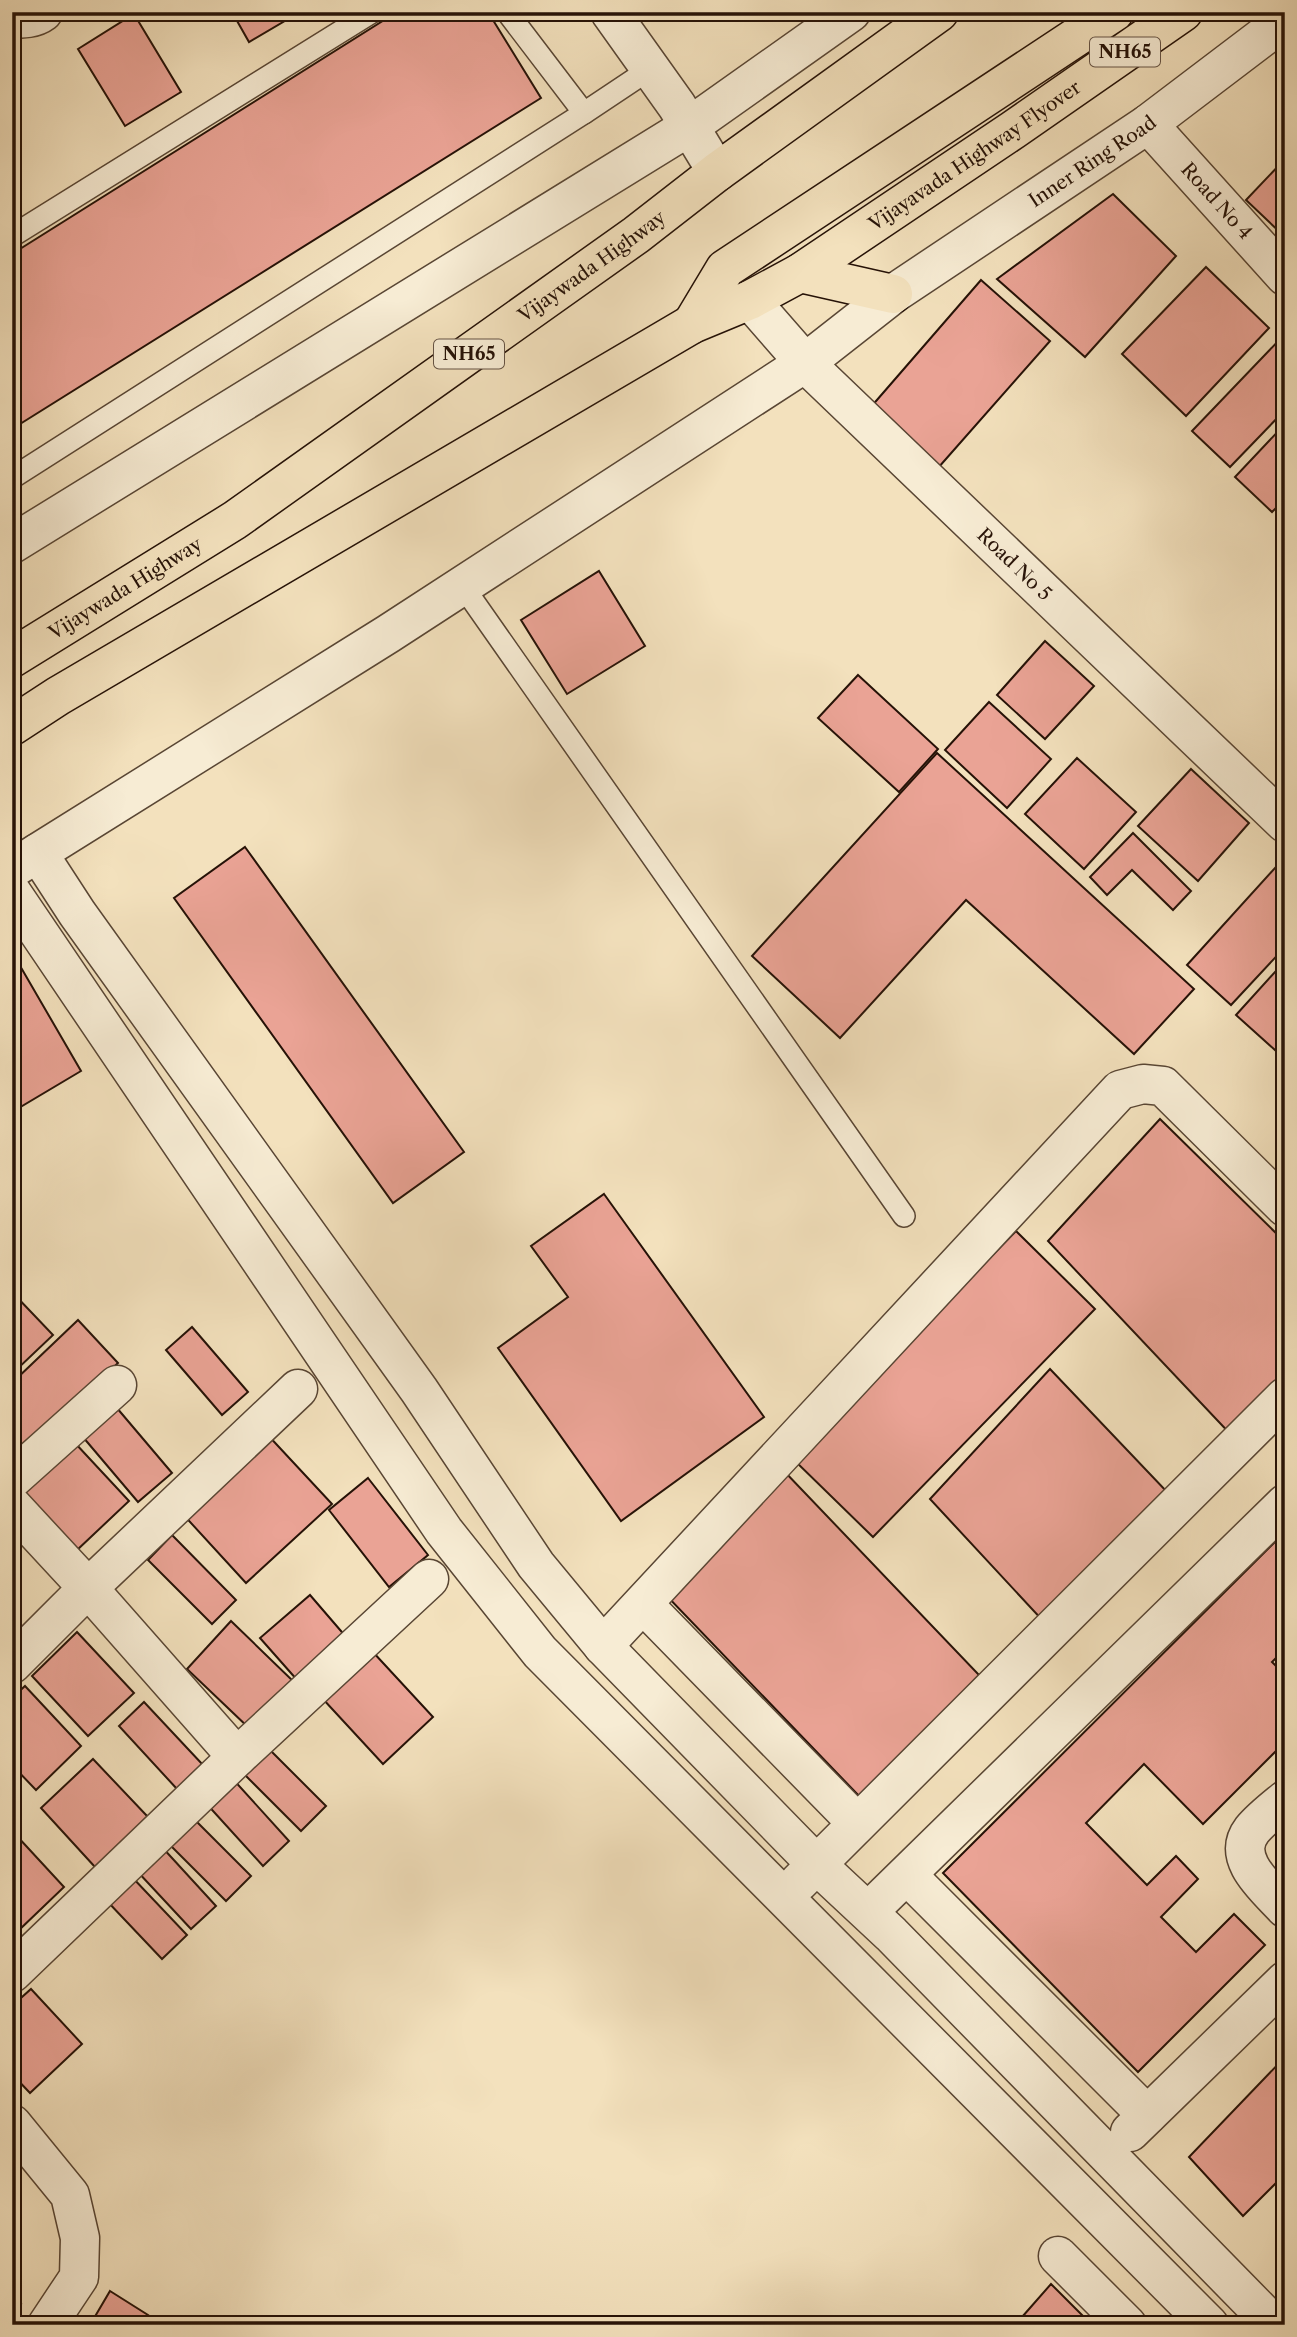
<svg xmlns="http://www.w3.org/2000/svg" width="1297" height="2337" font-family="'Libre Caslon Text',serif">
<rect width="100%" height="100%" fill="#f3e1bd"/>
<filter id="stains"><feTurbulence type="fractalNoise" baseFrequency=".00286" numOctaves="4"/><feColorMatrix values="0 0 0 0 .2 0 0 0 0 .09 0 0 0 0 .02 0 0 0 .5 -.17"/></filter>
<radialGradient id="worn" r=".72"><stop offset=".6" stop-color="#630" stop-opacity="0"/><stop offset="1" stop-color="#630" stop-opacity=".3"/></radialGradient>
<g fill="#eaa395" stroke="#261207" stroke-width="2">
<polygon points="232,12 300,12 249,42"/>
<polygon points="397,12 488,12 541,98 12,429 12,254"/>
<polygon points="134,14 181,92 125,126 78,49"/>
<polygon points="1285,159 1285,237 1246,200"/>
<polygon points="1113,194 1176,256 1085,357 997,279"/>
<polygon points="1206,267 1269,328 1186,416 1122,354"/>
<polygon points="981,280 1050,341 938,468 870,408"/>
<polygon points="1284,335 1285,410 1230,467 1192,431"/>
<polygon points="1285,424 1285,499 1272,512 1235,477"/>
<polygon points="599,571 645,646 567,694 521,620"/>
<polygon points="1045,641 1094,686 1045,739 997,695"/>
<polygon points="858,675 938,749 899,792 818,718"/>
<polygon points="989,702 1051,759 1007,808 945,750"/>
<polygon points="937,753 1194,989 1134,1054 966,900 840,1038 752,956"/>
<polygon points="1077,758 1136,812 1084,869 1025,814"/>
<polygon points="1191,769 1249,823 1198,881 1138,826"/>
<polygon points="1133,833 1191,891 1173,910 1132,870 1107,895 1090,877"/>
<polygon points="245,847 464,1152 393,1203 174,898"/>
<polygon points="1285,857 1285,947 1231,1005 1187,965"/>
<polygon points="12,952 81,1071 12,1112"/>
<polygon points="1285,961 1285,1039 1275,1050 1236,1015"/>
<polygon points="1160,1119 1285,1242 1285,1385 1235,1439 1048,1241"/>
<polygon points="604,1194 764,1417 621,1521 498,1348 568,1297 531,1246"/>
<polygon points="1016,1231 1095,1309 873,1537 793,1459"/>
<polygon points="12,1292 53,1335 12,1374"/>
<polygon points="78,1320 118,1363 12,1464 12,1383"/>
<polygon points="192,1327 248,1392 222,1415 166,1350"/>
<polygon points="1050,1369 1169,1494 1045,1623 930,1499"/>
<polygon points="111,1401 172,1473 138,1502 77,1430"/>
<polygon points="265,1432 332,1504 246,1583 180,1511"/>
<polygon points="75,1443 129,1501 76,1551 22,1492"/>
<polygon points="783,1470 979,1675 861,1798 663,1592"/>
<polygon points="368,1478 428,1555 389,1587 329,1510"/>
<polygon points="1285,1532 1285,1649 1272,1662 1285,1675 1285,1742 1203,1824 1144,1764 1086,1823 1147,1885 1176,1856 1198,1879 1161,1917 1196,1952 1234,1914 1265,1945 1138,2072 943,1873"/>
<polygon points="172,1535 236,1600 212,1624 148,1560"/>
<polygon points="310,1595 347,1638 298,1681 260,1638"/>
<polygon points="231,1621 295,1683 250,1729 187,1669"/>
<polygon points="77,1632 134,1693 88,1736 32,1676"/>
<polygon points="372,1651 433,1717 383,1764 322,1698"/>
<polygon points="25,1686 81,1746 36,1790 12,1765 12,1698"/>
<polygon points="144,1702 203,1765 177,1789 119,1726"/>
<polygon points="264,1744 326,1806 301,1831 240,1770"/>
<polygon points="93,1759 148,1817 95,1867 41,1808"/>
<polygon points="231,1777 289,1841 263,1866 204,1801"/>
<polygon points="189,1814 251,1876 226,1901 164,1839"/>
<polygon points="16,1835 64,1887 18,1931 12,1925 12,1839"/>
<polygon points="161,1846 216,1906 191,1929 136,1870"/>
<polygon points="131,1876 187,1935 162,1959 106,1900"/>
<polygon points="31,1989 82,2044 30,2093 12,2074 12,2006"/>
<polygon points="1285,2057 1285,2174 1243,2216 1189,2157"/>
<polygon points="1051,2284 1092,2325 1015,2325"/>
<polygon points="110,2291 148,2315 141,2325 90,2325"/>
<polygon points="12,2298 21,2304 12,2317"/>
</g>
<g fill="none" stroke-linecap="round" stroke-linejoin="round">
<defs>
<g id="service">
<polyline points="584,113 650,69"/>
<polyline points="12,236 372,12"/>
<polyline points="12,478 584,113 507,12"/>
<polyline points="462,585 904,1216"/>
</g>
<g id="minor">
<path d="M12,17C22,20 35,18 43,12"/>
<path id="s1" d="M1148,124L1285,276"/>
<path id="s2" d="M750,300L805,363L1285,823"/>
<polyline points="38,853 77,913 419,1390 536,1565 603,1646 816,1864 891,1934 1274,2325"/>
<polyline points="12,893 444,1531 540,1652 1209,2325"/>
<polyline points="12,1479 117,1385"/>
<polyline points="12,1506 88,1588 237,1757 12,1973"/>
<polyline points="643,1604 857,1823"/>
<polyline points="603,1646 1120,1090 1143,1084 1163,1086 1285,1207"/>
<polyline points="12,1664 88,1588 298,1389"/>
<polyline points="237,1757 429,1579"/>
<path d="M1285,1800C1274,1809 1261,1819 1252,1830C1230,1859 1267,1888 1285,1908"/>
<polyline points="907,1875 1147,2115"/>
<polyline points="799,1882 1285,1397"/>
<polyline points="869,1911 1285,1504"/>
<polyline points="12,2124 70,2195 80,2238 79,2277 47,2325"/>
<polyline points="1130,2132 1285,1981"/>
<polyline points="1058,2256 1127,2325"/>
</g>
<g id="tertiary">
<polyline points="610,12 677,106 717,172"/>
<polyline points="12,544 690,126 851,12"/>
<path id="s3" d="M12,869L388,634L805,363L893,294L1148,124L1285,20"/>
</g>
<polyline id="primary" points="692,324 725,269 1114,12"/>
<g id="trunk">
<polyline points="800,273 893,294"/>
<path id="s4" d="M12,658L235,520L636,235L717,172L939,12"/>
<path id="s5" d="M12,726L58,696L692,324L750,300L800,273L1013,130L1183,12"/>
</g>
</defs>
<use href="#service" stroke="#594634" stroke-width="24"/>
<use href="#minor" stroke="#594634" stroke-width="41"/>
<use href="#tertiary" stroke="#594634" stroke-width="41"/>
<use href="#primary" stroke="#261207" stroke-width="41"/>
<use href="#trunk" stroke="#261207" stroke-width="41"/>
<use href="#service" stroke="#f7ecd4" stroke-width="21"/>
<use href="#minor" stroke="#f7ecd4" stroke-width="38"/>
<use href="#tertiary" stroke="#f7ecd4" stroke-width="38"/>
<use href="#primary" stroke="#f3e1bd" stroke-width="38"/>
<use href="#trunk" stroke="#f3e1bd" stroke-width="38"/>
</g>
<g text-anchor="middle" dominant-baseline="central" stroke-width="5" stroke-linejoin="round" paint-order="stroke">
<g fill="#f7ecd4" stroke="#655344" stroke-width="2">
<rect x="1090" y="37.5" width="70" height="29" rx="5"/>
<rect x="434" y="339.5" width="70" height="29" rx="5"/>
</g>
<g font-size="18" font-weight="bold" fill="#261207">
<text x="1125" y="52">NH65</text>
<text x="469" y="354">NH65</text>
</g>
<g font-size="19" fill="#261207" stroke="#f7ecd4">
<text stroke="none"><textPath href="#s5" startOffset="1120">Vijayavada Highway Flyover</textPath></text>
<text stroke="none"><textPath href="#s3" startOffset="1292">Inner Ring Road</textPath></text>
<text stroke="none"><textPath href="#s1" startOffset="103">Road No 4</textPath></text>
<text stroke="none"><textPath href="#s4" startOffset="700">Vijaywada Highway</textPath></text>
<text stroke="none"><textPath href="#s2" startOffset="374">Road No 5</textPath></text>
<text stroke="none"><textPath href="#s4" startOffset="133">Vijaywada Highway</textPath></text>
</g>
</g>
<rect width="1297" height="2337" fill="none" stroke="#f3e1bd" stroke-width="42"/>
<rect x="14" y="14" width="1269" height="2309" fill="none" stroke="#261207" stroke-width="3.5"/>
<rect x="21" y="21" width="1255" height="2295" fill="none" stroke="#261207" stroke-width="2"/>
<rect width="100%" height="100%" filter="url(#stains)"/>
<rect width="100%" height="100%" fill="url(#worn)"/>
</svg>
